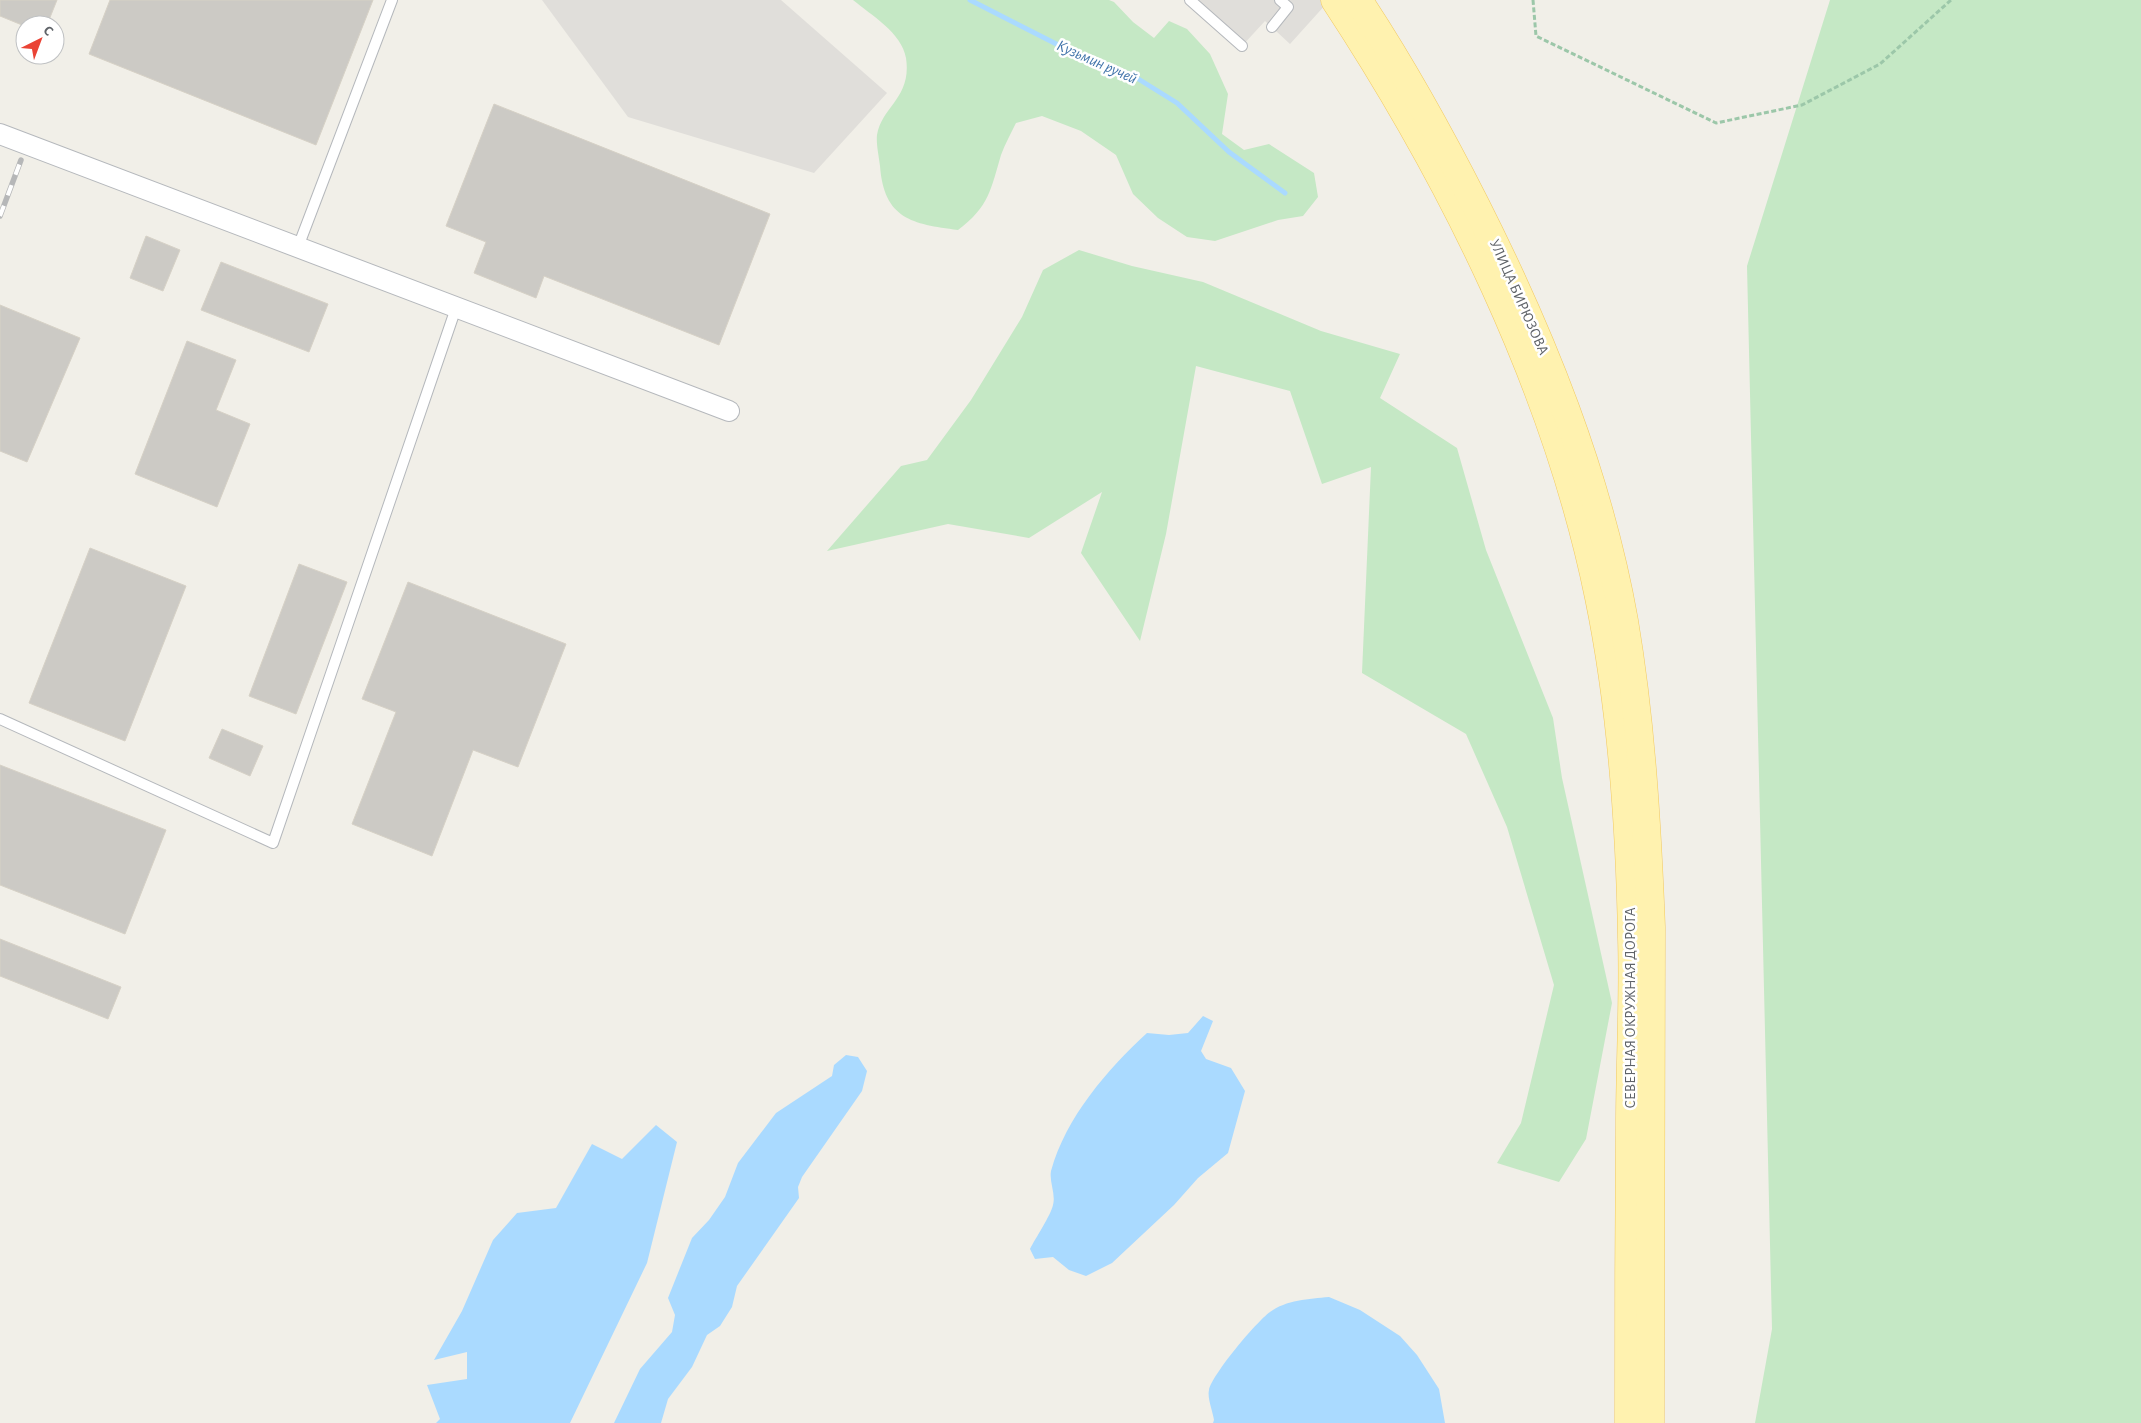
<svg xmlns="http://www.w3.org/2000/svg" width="2141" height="1423" font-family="'Alegreya Sans',sans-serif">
<rect width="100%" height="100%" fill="#f1efe8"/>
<g fill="#e0deda">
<polygon points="542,0 781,0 887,93 814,173 628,117"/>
<polygon points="1190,0 1324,0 1327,3 1290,44 1265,21 1242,46"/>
</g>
<g fill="#c5e8c5">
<path d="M853,0H1109L1114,2L1133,22L1154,38L1169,21L1187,29L1210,54L1228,94L1222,134L1244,150L1269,144L1314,173L1318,197L1303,216L1278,220L1215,241L1187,237L1158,218L1133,194L1116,155L1081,131L1042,116L1016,123C1011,133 1005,144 1001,155C991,189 989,207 958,230C912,224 884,219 880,166C879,157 876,144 877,135C882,106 912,98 906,58C902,33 871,15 853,0Z"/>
<polygon points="1830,0 2141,0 2141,1423 1755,1423 1772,1329 1747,266"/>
<polygon points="1079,250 1132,266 1203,282 1321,331 1400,354 1380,398 1457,448 1486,550 1553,718 1562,778 1612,1003 1586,1139 1559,1182 1497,1163 1521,1123 1554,985 1507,827 1466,734 1362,673 1371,467 1322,484 1290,391 1196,366 1166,534 1140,641 1081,553 1102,492 1029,538 948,524 827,551 901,466 927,460 971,400 1022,317 1043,270"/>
</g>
<g fill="#aadaff">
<path d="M1203,1016L1213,1021L1201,1051L1206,1059L1231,1068L1245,1091L1228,1153L1198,1178L1174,1205L1112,1263L1086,1276L1069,1270L1053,1257L1035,1259L1030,1249C1035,1239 1051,1215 1053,1205C1056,1194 1049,1182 1051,1171C1066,1117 1107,1070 1147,1033L1169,1035L1188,1033Z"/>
<polygon points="846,1055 858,1057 867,1071 862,1091 802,1177 798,1187 799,1198 737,1286 732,1307 720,1326 707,1335 692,1367 668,1399 661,1423 614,1423 640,1369 672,1332 675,1315 668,1298 692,1238 709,1220 725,1197 738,1163 776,1113 832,1076 834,1065"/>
<polygon points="656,1125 677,1142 647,1263 570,1423 436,1423 440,1419 427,1385 467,1379 467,1352 434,1360 462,1311 493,1240 517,1213 556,1208 592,1144 622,1159"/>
<path d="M1329,1297L1360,1310L1400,1336L1417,1355L1439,1389L1445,1423H1213L1214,1420C1213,1412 1207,1398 1209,1390C1212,1375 1256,1322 1270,1312C1286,1300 1309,1299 1329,1297Z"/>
</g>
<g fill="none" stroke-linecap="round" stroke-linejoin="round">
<polyline stroke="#aadaff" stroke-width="5" points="970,0 1076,54 1132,75 1177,103 1229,152 1285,193"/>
</g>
<g fill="#cccac5" stroke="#d6d1c6">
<polygon points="0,0 57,0 47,25 22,25 0,16"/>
<polygon points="110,0 373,0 316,145 89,54"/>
<polygon points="494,104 770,214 719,345 544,276 536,298 474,273 486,242 446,226"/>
<polygon points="146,236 180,250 163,291 130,278"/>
<polygon points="221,262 328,304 309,352 201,310"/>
<polygon points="0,305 80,338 27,462 0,451"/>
<polygon points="187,341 236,360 216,410 250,424 217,507 135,474"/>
<polygon points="90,548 186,586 125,741 29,703"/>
<polygon points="299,564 347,582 296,714 249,696"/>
<polygon points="408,582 566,644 518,767 473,750 432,856 352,824 396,712 362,699"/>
<polygon points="222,729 263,746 250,776 209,758"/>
<polygon points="0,765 166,830 125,934 0,885"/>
<polygon points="0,939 121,987 108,1019 0,976"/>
</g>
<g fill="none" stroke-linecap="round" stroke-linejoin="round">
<defs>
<g id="lane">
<polyline points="1190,0 1242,46"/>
<polyline points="1272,27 1288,7 1280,0"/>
<polyline points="298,247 392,0"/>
<polyline points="0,719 273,843 456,308"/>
</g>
<polyline id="street" points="0,134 729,411"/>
<g id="primary">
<path d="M1335,0C1452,178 1556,387 1599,597C1622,708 1630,825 1632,938C1634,1000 1630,1063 1630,1125C1629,1224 1629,1324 1629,1423"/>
<path d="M1358,0C1402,66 1440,135 1476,206C1542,337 1598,475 1624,621C1641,722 1647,825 1651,927L1650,1423"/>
</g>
</defs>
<use href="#lane" stroke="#b5b8bc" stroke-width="12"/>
<use href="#street" stroke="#b5b8bc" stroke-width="22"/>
<use href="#primary" stroke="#f2c960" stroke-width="29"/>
<polyline stroke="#9cc7a9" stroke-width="3" stroke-dasharray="5 2.5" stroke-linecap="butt" points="1533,0 1536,36 1716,123 1802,105 1880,64 1951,0"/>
<use href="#lane" stroke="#fff" stroke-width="10"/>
<use href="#street" stroke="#fff" stroke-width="20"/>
<use href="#primary" stroke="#fff2af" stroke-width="28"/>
<defs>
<polyline id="rail" points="0,216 21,160"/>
</defs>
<use href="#rail" stroke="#b6b7b8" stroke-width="5.5"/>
<use href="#rail" stroke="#fff" stroke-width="4" stroke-dasharray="11" stroke-linecap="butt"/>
</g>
<g text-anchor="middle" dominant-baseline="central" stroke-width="5" stroke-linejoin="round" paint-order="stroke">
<g font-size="15" fill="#5f6368" stroke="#fff">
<text transform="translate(1519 297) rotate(66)">УЛИЦА БИРЮЗОВА</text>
<text transform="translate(1630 1008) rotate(-90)">СЕВЕРНАЯ ОКРУЖНАЯ ДОРОГА</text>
</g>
<g font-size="16" font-style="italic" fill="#4174aa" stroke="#fff">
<text transform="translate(1097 62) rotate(24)">Кузьмин ручей</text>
</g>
</g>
<g transform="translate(40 40) rotate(42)"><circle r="24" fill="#ffffff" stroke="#bfc1c3"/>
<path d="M0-4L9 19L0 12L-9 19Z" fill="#ea4335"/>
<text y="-8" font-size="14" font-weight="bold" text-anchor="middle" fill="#5f6368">С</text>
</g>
</svg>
